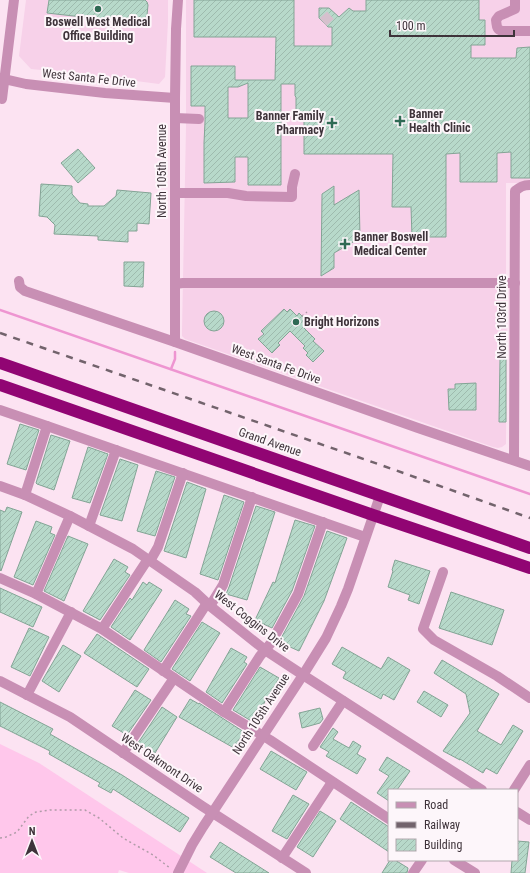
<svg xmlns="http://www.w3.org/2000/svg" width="530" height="873" font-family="'Roboto Condensed',sans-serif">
<defs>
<pattern id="building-hatch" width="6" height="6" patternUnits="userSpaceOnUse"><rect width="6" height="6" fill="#b7d9ca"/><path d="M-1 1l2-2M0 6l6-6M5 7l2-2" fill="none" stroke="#9ebbae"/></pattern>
</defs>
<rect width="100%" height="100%" fill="#fce3f2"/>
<g fill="#f7d1e9">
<polygon points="26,0 168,0 168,22 165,77 159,84 82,74 31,69 19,56"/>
<polygon points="186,0 530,0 530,183 506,183 506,283 507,354 506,438 506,444 502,447 498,448 493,447 185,339 182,336 182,331 186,127"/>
</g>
<polygon fill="#ffc7eb" points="0,744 39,763 207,873 129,873 119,870 118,873 0,873"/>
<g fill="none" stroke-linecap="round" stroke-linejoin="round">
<g stroke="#ee95d1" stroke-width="2.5">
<polyline points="0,310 530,494"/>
<polyline points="171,369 175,359 175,352"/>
</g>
</g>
<g fill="url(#building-hatch)" stroke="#83a495" fill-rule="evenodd">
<polygon points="49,0 145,0 147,2 148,5 146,25 99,20 100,19 47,13"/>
<path d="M194,0H294V46H332V27H328L319,18V8H329L339,17L349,8L353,11H366V0H479V20H485V45H471V58H516L517,48L530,47V178H511V152L497,153V182H460V153L446,154V237H412L411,207H392L393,154H304V114H296V97L295,96V84H281V185H248V157H235V182L204,183V143L205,122V106H191V66H235V80H275L276,37H194ZM248,83V118H228V87H238Z"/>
<polygon points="78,149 95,168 78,183 61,163"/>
<polygon points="41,184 72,186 72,194 80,203 88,204 88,206 104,206 116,196 117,190 151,193 149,224 137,223 137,231 128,231 128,242 98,240 98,236 54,234 55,225 47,217 39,216"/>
<polygon points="334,186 334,205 359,190 360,238 334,253 334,268 321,276 322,194"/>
<polygon points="124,262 144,262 143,287 124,286"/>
<polygon points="284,309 287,312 290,309 297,316 299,313 305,319 302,321 306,326 304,328 315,339 313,341 324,351 313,362 306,355 308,353 303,348 305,346 290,331 278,343 280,345 272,353 258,339 264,334 261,331"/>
<circle cx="214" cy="321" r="10"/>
<polygon points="500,359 506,359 506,422 499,422"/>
<polygon points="476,383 476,410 449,410 448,389 455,389 455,384"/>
<polygon points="20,424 39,430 26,470 7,464"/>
<polygon points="51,435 70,441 54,490 37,484 36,483"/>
<polygon points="88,447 108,454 90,503 72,498"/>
<polygon points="120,459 138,465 122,521 100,515"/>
<polygon points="156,471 175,477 155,536 137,531"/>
<polygon points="187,482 206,489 186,558 164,551"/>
<polygon points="224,495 244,502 218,580 200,574"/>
<polygon points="256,506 275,512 247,600 226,594 229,587"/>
<polygon points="7,507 22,512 1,571 0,570 0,510 5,512"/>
<polygon points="295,520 315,526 292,591 272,628 255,620 273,582 275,583"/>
<polygon points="36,521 52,527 50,533 55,535 33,585 14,577"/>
<polygon points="327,531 347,538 324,601 299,651 279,642 304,596"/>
<polygon points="68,536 88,544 64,601 44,591"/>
<polygon points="114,559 128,567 125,572 130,575 100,620 83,611"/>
<polygon points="395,560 430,571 419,604 408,600 410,595 388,587 393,571 392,570"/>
<polygon points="143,582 147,585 149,582 162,590 130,640 111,627 130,598 132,600"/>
<polygon points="0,588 42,607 33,627 0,612"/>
<polygon points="451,592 504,610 492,645 439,628"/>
<polygon points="175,600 189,609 186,614 191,616 161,662 144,650"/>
<polygon points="202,622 220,633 190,681 172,669"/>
<polygon points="29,628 49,637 30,676 11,667"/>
<polygon points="97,634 149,669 137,687 84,653"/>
<polygon points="63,645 81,656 59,692 42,681"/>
<polygon points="342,647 381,669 388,657 410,670 394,700 383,694 381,699 343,678 346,672 332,664"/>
<polygon points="231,648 247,657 244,662 247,664 222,703 206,692"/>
<polygon points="442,660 499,694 477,731 501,745 513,725 523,731 497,774 486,768 483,773 460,759 460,760 443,751 470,713 466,694 434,673"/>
<polygon points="260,667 279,678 253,722 233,710"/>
<polygon points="135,690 151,700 127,735 112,726"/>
<polygon points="424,691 448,705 441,717 417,702"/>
<polygon points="190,699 199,704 199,703 244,732 234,748 179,717"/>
<polygon points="0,702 53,729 50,734 122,775 189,818 180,832 113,789 111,793 98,786 100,783 49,754 50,751 0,726"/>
<polygon points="162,707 177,717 155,753 138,743"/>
<polygon points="320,708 323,719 320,723 302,728 299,713"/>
<polygon points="333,728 338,732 333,739 349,748 353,741 361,746 357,754 366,759 357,774 326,756 329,752 320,747"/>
<polygon points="271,751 307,772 296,790 260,769"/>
<polygon points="387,757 410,771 397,790 389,790 389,801 377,793 389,776 379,770"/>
<polygon points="293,795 309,804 287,839 272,831"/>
<polygon points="351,802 389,827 389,852 340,819"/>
<polygon points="320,811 336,821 313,857 297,847"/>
<polygon points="517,841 529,842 525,873 511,873 512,860 517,860"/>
<polygon points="220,842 269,873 236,873 210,857"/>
<polygon points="390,860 395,860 408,868 407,873 382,873"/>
</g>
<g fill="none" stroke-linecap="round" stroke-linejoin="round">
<polyline stroke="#d6c0cd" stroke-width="10" stroke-dasharray="10 5" stroke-linecap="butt" points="323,22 334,12"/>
<g stroke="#b09ca8" stroke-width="1.5" stroke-dasharray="2 3" stroke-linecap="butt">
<polyline points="302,316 307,312"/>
<polyline points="0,838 6,837 17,832 29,816 36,812 50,810 85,810 99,818 123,838 153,855 170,868"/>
</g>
<g stroke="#c88fb4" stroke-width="10">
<path d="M515,0V9L499,16L496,20C497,26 496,29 502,31H530"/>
<polyline points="0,78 26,84 105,93 175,98"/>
<polyline points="2,99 14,0"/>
<polyline points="175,118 199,119"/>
<polyline points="175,193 228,193 246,196 292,197 292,187 295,174"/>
<polyline points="19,281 20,287 25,291 175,342 418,428 530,466"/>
<polyline points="175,284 183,283 515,283"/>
<polyline points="175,342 175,98 176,29 178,0"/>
<polyline points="0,410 47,426 365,537"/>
<path d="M514,460L515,191C520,187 523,185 530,185"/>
<polyline points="0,486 25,495 70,516 133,549 195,592 210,606 265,650 303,675 482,790"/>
<polyline points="25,495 47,426"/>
<polyline points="89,526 116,450"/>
<polyline points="150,561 158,547 183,473"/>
<polyline points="443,572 423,629 434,640 497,676 530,698"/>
<polyline points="0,578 36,594 102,629 224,712 270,740 389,819"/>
<polyline points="36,594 70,516"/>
<polyline points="210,606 223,585 252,497"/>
<polyline points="102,629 148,559"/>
<polyline points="163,671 207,603"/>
<polyline points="0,681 70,717 202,806 306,873"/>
<polyline points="27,695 71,612"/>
<polyline points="224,712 260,656 271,643 298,594 323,522"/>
<polyline points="313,746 343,701"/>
<polyline points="123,753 174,678"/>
<polyline points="514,790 530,765"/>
<polyline points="517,812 530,820"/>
<polyline points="282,858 332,782"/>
<polyline points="454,860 475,873"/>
<polyline points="178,873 192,845 203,827 303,675 326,638 341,606 348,589 380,496"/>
<polyline points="413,873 422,860"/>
</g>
<g stroke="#910573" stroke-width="12">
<polyline points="0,363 530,548"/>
<polyline points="0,385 373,515 530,568"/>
</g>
<polyline stroke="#72636c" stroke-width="2.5" stroke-dasharray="7 7" stroke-linecap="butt" points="0,333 378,464 530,518"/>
</g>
<g fill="#2f6a54" stroke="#fdf6fa" stroke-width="1.5">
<circle cx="98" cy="9" r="4"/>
<path d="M398 115h4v4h4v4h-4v4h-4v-4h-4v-4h4z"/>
<path d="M330 117h4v4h4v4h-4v4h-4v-4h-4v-4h4z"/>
<path d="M343 238h4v4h4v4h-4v4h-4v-4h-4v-4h4z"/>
<circle cx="296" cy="322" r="4"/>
</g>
<g text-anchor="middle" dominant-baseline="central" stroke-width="4" stroke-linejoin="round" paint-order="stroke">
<g font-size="12" font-weight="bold" fill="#3e333a" stroke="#fdf6fa" text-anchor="start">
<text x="98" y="22" text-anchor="middle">Boswell West Medical<tspan x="98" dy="14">Office Building</tspan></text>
<text x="409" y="114">Banner<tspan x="409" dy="14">Health Clinic</tspan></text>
<text x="324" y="116" text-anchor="end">Banner Family<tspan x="324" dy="14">Pharmacy</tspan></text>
<text x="354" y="237">Banner Boswell<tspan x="354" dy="14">Medical Center</tspan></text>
<text x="304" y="322">Bright Horizons</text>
</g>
<g font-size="12" fill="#3e333a" stroke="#fdf6fa">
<text transform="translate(89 78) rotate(6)">West Santa Fe Drive</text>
<text transform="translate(162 171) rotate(-90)">North 105th Avenue</text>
<text transform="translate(502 317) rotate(-90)">North 103rd Drive</text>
<text transform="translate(276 364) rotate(20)">West Santa Fe Drive</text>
<text transform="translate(270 442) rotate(19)">Grand Avenue</text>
<text transform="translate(252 621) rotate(38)">West Coggins Drive</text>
<text transform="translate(261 714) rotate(-57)">North 105th Avenue</text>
<text transform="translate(162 763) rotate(34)">West Oakmont Drive</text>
</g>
</g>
<rect x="388" y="789" width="130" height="72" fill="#fdf6fa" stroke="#b1a8ad"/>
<rect x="396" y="802" width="20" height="6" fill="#c88fb4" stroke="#b1a8ad"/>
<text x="424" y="809" font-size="12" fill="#3e333a">Road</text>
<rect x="396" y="822" width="20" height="6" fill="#72636c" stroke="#b1a8ad"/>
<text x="424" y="829" font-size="12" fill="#3e333a">Railway</text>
<rect x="396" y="839" width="20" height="12" fill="url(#building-hatch)" stroke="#b1a8ad"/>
<text x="424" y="849" font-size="12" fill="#3e333a">Building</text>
<g transform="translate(32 841)" stroke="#fdf6fa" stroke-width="3" paint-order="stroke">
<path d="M0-3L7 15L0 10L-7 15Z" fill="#3e333a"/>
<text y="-6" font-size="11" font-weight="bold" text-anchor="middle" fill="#3e333a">N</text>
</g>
<path d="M390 30v6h124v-6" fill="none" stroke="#3e333a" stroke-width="2"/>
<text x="396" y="30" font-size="12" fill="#3e333a" stroke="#fdf6fa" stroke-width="3" paint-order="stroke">100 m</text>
</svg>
